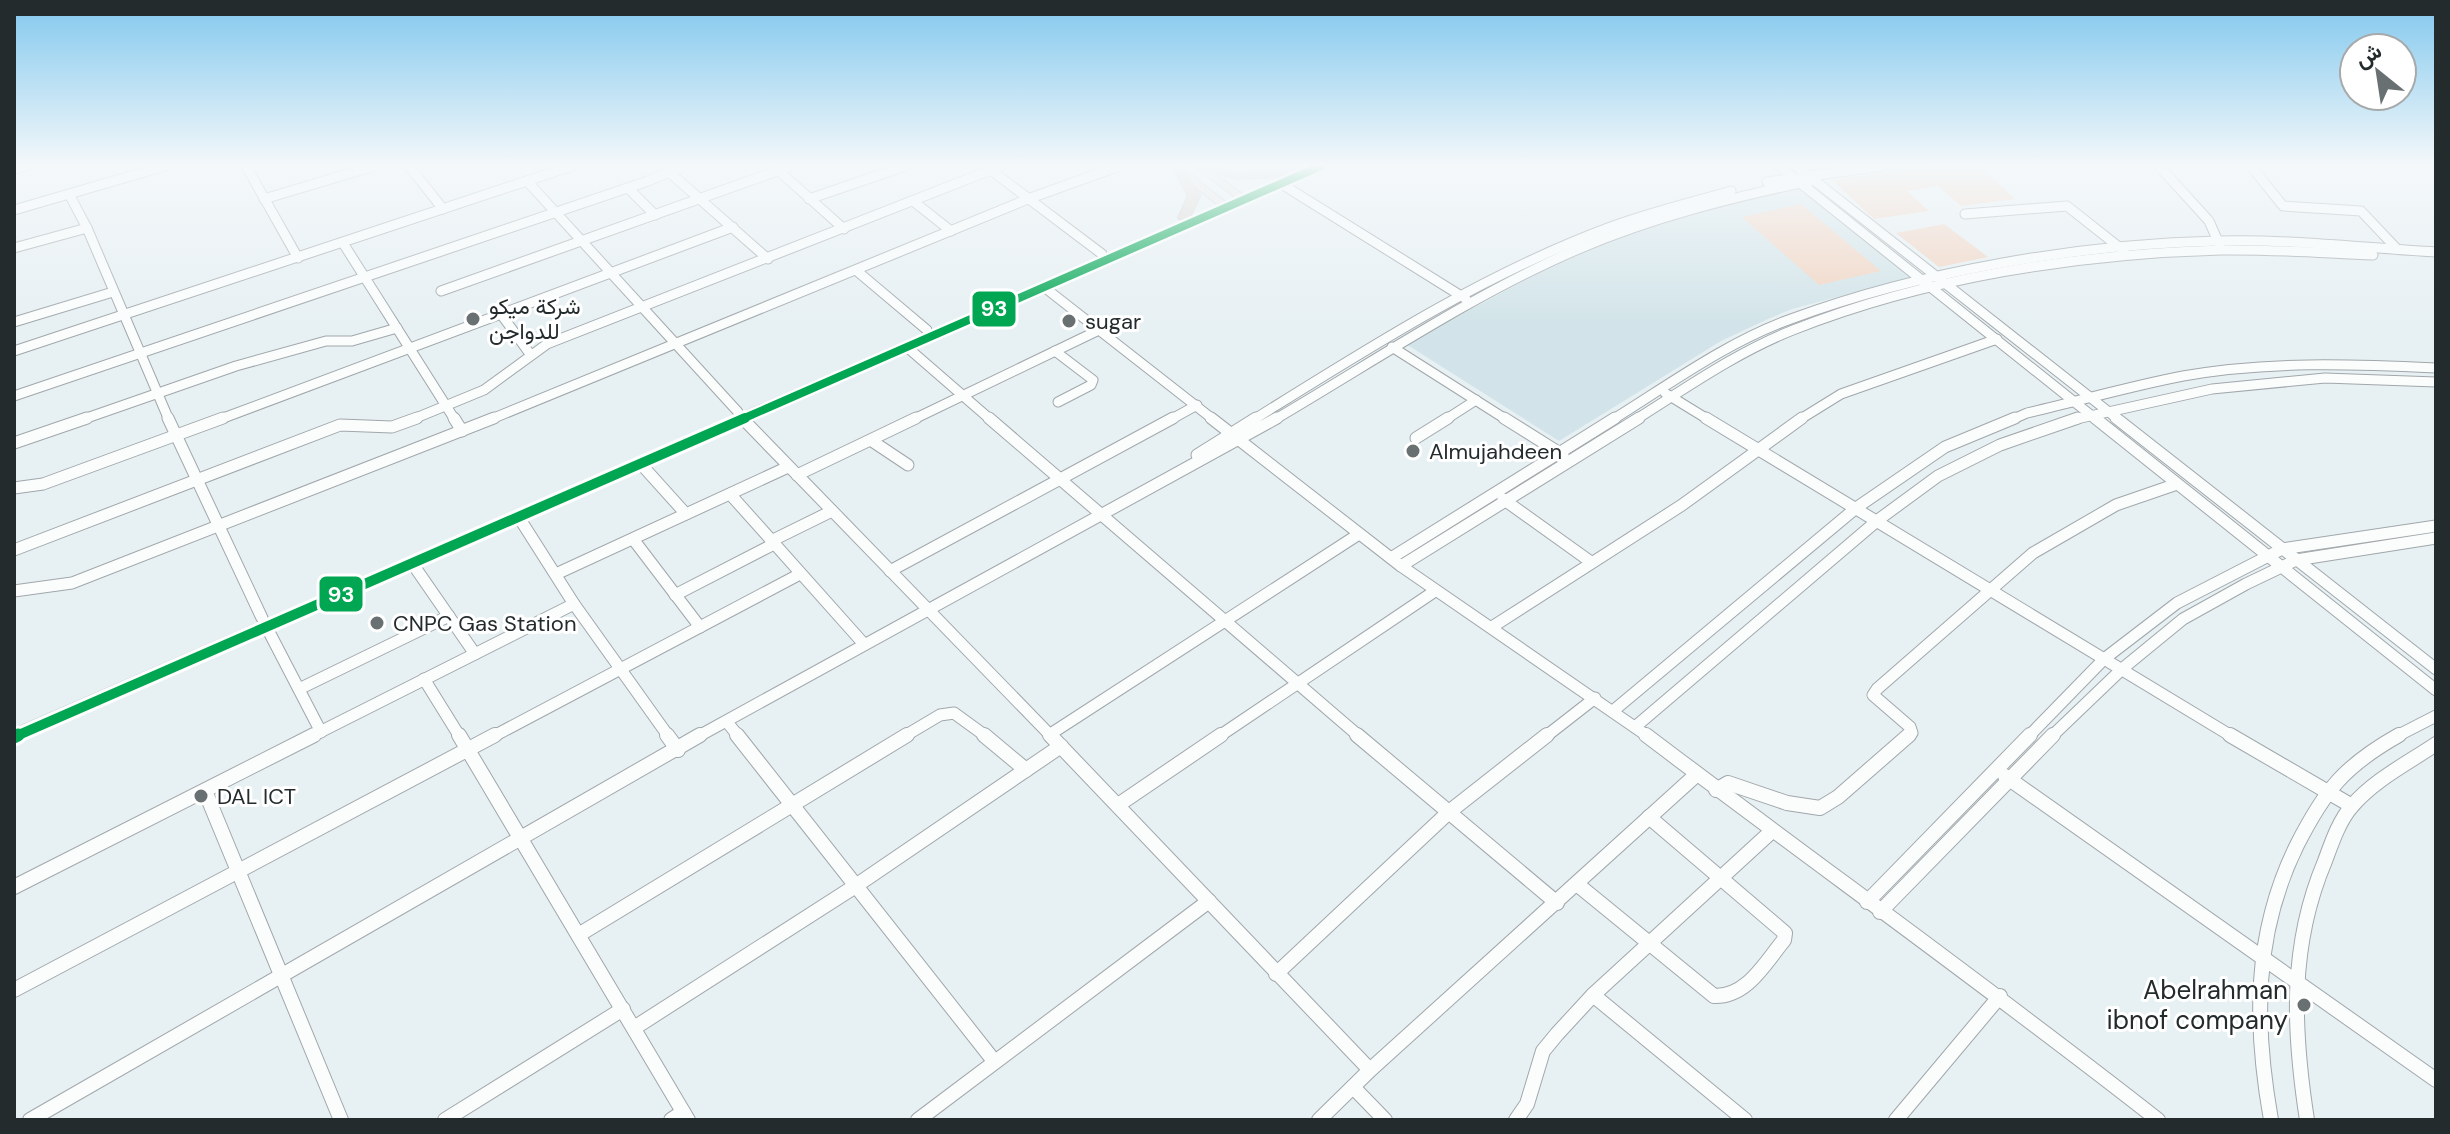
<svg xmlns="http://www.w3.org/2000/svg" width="2450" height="1134" font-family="'DM Sans',Vazirmatn,sans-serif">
<rect width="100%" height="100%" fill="#e7f0f3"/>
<polygon fill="#d2e4e9" points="1797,186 1912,277 1792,309 1768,319 1721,341 1559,441 1406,344 1578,252 1649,224"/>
<g fill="#f2d5c3">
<polygon points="1938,166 1980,166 2015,199 1961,206 1938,186 1907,191 1929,211 1874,219 1832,180"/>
<polygon points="1801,204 1881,271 1819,285 1742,217"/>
<polygon points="1944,224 1988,257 1939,267 1896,233"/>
</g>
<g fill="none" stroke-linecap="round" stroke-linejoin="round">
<defs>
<g id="minor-far2">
<polyline points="246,166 298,258"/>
<polyline points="409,166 443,209"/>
<polyline points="1779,166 2097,420"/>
<polyline points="1796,166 2119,420"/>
<polyline points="2159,166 2209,221 2220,246"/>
<polyline points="2251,166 2283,206 2361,211 2397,249"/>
<polyline points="988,168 1102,254"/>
<polyline points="14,169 26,166"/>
<polyline points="668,171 768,259"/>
<polyline points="779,171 844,229"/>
<polyline points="527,181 738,412"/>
<polyline points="1767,182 1883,166"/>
<polyline points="1280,183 1466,299"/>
<polyline points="628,188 655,215"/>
<polyline points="69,194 87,228 169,420"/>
<polyline points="264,199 374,166"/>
<polyline points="809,199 905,166"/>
<polyline points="913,201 951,231"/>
<polyline points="14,210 165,166"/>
<polyline points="1965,214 2067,206 2124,251"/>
<polyline points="343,243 455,420"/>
<polyline points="14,248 87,228"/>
<polyline points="857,271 927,330"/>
<polyline points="1044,287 1214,420"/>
<polyline points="441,291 791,166"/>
<polyline points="501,314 530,354"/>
<polyline points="14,322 113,292"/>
<polyline points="1392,347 1507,420"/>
<polyline points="908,348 991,420"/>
<polyline points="14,351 572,166"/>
<polyline points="1055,351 1093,380 1091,385 1058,402"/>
<polyline points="1665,393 1709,420"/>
<polyline points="14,396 648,181 684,166"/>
<polyline points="81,420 236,366 326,341 352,341 397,328"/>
<polyline points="218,420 733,227"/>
<polyline points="411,420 484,390 547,344 1001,166"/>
<polyline points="489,420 1028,199 1119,166"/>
<polyline points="912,420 1099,330"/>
<polyline points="1170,420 1197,405"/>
<path d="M1253,420C1367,349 1482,275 1608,228C1648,213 1690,203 1731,191"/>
<path d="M1274,420C1373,362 1470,296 1576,250C1653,217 1733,197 1815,180L1817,175"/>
<polyline points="1445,420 1476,400"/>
<path d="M1612,420C1670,384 1727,342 1791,319C1920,271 2081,244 2218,241C2290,239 2364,248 2436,252"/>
<path d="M1635,420C1686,388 1737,352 1793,330C1927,277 2078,254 2221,250C2272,249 2323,253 2373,255"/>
<polyline points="1799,420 1841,394 1997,339"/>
<path d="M2011,420L2027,413C2079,401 2131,386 2183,376C2266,361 2352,364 2436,368"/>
<polyline points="2072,420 2212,389 2325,378 2436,382"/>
</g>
<g id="minor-far1">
<polyline points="168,418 262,618"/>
<polyline points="454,418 462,431"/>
<polyline points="989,418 1360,737"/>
<polyline points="1211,418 1401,566 1649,737"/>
<polyline points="1504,418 1563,455"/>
<polyline points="1706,418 2233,737"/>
<polyline points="2095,418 2436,690"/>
<polyline points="2116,418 2436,669"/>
<polyline points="743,419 1052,737"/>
<polyline points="1416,438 1448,418"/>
<polyline points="872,441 908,465"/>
<polyline points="14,443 87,418"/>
<polyline points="1197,455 1256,418"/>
<polyline points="640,463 686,514"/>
<polyline points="797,475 916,418"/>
<polyline points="14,488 43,484 223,418"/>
<polyline points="730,494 863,643"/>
<polyline points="1503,499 1591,562"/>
<polyline points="518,516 574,604 669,737"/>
<polyline points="633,539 700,627"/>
<polyline points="771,541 832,511"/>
<polyline points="14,550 340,425 392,427 417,418"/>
<polyline points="1391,558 1615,418"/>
<polyline points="412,563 475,654"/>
<polyline points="1401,566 1639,418"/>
<polyline points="890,571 1173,418"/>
<polyline points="556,574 788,467"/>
<polyline points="14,591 72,583 494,418"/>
<polyline points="675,595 774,544"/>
<polyline points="266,626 321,732"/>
<polyline points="1492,627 1682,505 1802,418"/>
<polyline points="424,679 460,737"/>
<polyline points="299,689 449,616"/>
<polyline points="1613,711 1856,508 1945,447 2015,418"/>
<polyline points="727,722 739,737"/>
<polyline points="1635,727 1878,520 1938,476 2000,445 2078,418"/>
<polyline points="1049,735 1359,534"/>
<polyline points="310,737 574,604"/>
<polyline points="492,737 800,574"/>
<polyline points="697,737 1277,418"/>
<polyline points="903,737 940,715 954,713 987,737"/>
<polyline points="1218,737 1435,591"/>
<polyline points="1545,737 1595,698"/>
<polyline points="1907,737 1912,733 1910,727 1873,695 1877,689 2033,553 2116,505 2177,484"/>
<polyline points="2028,737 2104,659 2177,603 2282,549 2436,526"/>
<polyline points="2051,737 2122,669 2183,619 2246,584 2296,560 2436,538"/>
<polyline points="2395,737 2436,716"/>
</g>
<g id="minor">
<polyline points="459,735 688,1120"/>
<polyline points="667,735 678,750"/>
<polyline points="737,735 994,1061"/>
<polyline points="984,735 1026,770"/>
<polyline points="1050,735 1370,1070"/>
<polyline points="1357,735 1557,903"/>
<path d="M1646,735C1816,864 1990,988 2158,1120"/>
<polyline points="2230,735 2352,806"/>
<polyline points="2005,776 2436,1080"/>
<polyline points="1716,790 1728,783 1787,803 1820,808 1838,797 1909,735"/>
<polyline points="205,791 341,1120"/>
<polyline points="1118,805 1221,735"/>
<path d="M1578,885L1714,996C1747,997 1765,963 1784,940L1785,933L1649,817"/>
<polyline points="14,887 314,735"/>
<polyline points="1867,902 2030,735"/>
<polyline points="1880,912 2053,735"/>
<polyline points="580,934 907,735"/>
<polyline points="1276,974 1449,812 1547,735"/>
<polyline points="14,990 495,735"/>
<polyline points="1593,995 1745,1120"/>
<polyline points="634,1028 854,887 1061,746"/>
<polyline points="1353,1087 1385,1120"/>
<polyline points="30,1120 700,735"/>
<polyline points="445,1120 623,1009"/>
<polyline points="671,1120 683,1112"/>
<polyline points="918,1120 1209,901"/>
<polyline points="1319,1120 1370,1070 1696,775"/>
<polyline points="1516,1120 1527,1104 1543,1051 1557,1034 1593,995 1772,831"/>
<polyline points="1896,1120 2000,996"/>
<path d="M2271,1120C2254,1024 2253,934 2297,845C2325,790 2344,766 2399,735"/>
<path d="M2307,1120C2293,1030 2289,946 2325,861C2332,842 2339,821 2352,806C2374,780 2408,763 2436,744"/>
</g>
<g id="major">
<polygon points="1169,166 1180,166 1232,207 1231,209 1223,209"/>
<polygon points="1194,166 1205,166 1249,199 1244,202 1240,201"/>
</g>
<g id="highway">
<polygon points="1194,166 1211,166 1237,173 1283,171 1289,174 1283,177 1237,179 1195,168"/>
<polygon points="1312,166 1327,166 14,744 14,729 1184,221 1178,218 1188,196 1175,171 1177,169 1185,169 1200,196 1189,219"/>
</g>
</defs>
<use href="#minor-far2" stroke="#a1a7aa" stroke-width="11"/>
<use href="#minor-far1" stroke="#a1a7aa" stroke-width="13"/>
<use href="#minor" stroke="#a1a7aa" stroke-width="16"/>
<use href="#major" stroke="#c6cbcd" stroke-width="2"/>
<use href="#highway" stroke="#c6cbcd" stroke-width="2"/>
<use href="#minor-far2" stroke="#fbfdfd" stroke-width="9"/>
<use href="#minor-far1" stroke="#fbfdfd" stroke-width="11"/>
<use href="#minor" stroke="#fbfdfd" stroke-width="14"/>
<use href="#major" fill="#e8e4e1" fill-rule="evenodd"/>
<use href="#highway" fill="#dbd3ce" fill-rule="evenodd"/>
<defs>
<polyline id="bus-1-far2" points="740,420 1321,166"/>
<polyline id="bus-1-far1" points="14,737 745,418"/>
<polyline id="bus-1" points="14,737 18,735"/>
</defs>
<use href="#bus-1-far2" stroke="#fff" stroke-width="13"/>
<use href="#bus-1-far1" stroke="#fff" stroke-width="16"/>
<use href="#bus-1" stroke="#fff" stroke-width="19"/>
<use href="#bus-1-far2" stroke="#00a651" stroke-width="8"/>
<use href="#bus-1-far1" stroke="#00a651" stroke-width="10"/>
<use href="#bus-1" stroke="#00a651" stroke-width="13"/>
</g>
<linearGradient id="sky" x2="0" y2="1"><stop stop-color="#82c8ee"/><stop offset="0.51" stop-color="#f4f8fa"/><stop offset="1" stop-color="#f4f8fa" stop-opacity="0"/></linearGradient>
<rect width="2450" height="324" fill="url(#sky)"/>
<g fill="#687072" stroke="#fff" stroke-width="3">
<circle cx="473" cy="319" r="8"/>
<circle cx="1069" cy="321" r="8"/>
<circle cx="1413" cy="451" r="8"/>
<circle cx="377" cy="623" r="8"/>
<circle cx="201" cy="796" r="8"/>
<circle cx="2304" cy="1005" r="8"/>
</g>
<g text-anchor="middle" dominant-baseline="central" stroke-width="6" stroke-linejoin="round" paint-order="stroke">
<g font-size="22" fill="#242b2c" stroke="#fff" text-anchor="start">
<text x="489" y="306">شركة ميكو<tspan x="489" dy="25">للدواجن</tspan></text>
<text x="1085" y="321">sugar</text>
<text x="1429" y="451">Almujahdeen</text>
<text x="393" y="623">CNPC Gas Station</text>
<text x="217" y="796">DAL ICT</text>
</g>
<g font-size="26" fill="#242b2c" stroke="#fff" text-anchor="end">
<text x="2288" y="990">Abelrahman<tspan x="2288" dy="30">ibnof company</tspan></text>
</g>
</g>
<g stroke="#fff" stroke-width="3">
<rect x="971" y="290" width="46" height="38" rx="8" fill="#00a651"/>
<rect x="318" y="575" width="46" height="38" rx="8" fill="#00a651"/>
</g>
<g font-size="22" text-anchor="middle" font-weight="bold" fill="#fff">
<text x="994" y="316">93</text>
<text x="341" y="602">93</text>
</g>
<rect width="2450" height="1134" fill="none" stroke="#242b2c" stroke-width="32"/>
<g transform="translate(2378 72) rotate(330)"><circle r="38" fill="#ffffff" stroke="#a7aaab" stroke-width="2"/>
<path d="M0-6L14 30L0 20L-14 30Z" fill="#687072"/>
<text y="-12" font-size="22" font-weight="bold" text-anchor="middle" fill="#242b2c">ش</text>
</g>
</svg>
